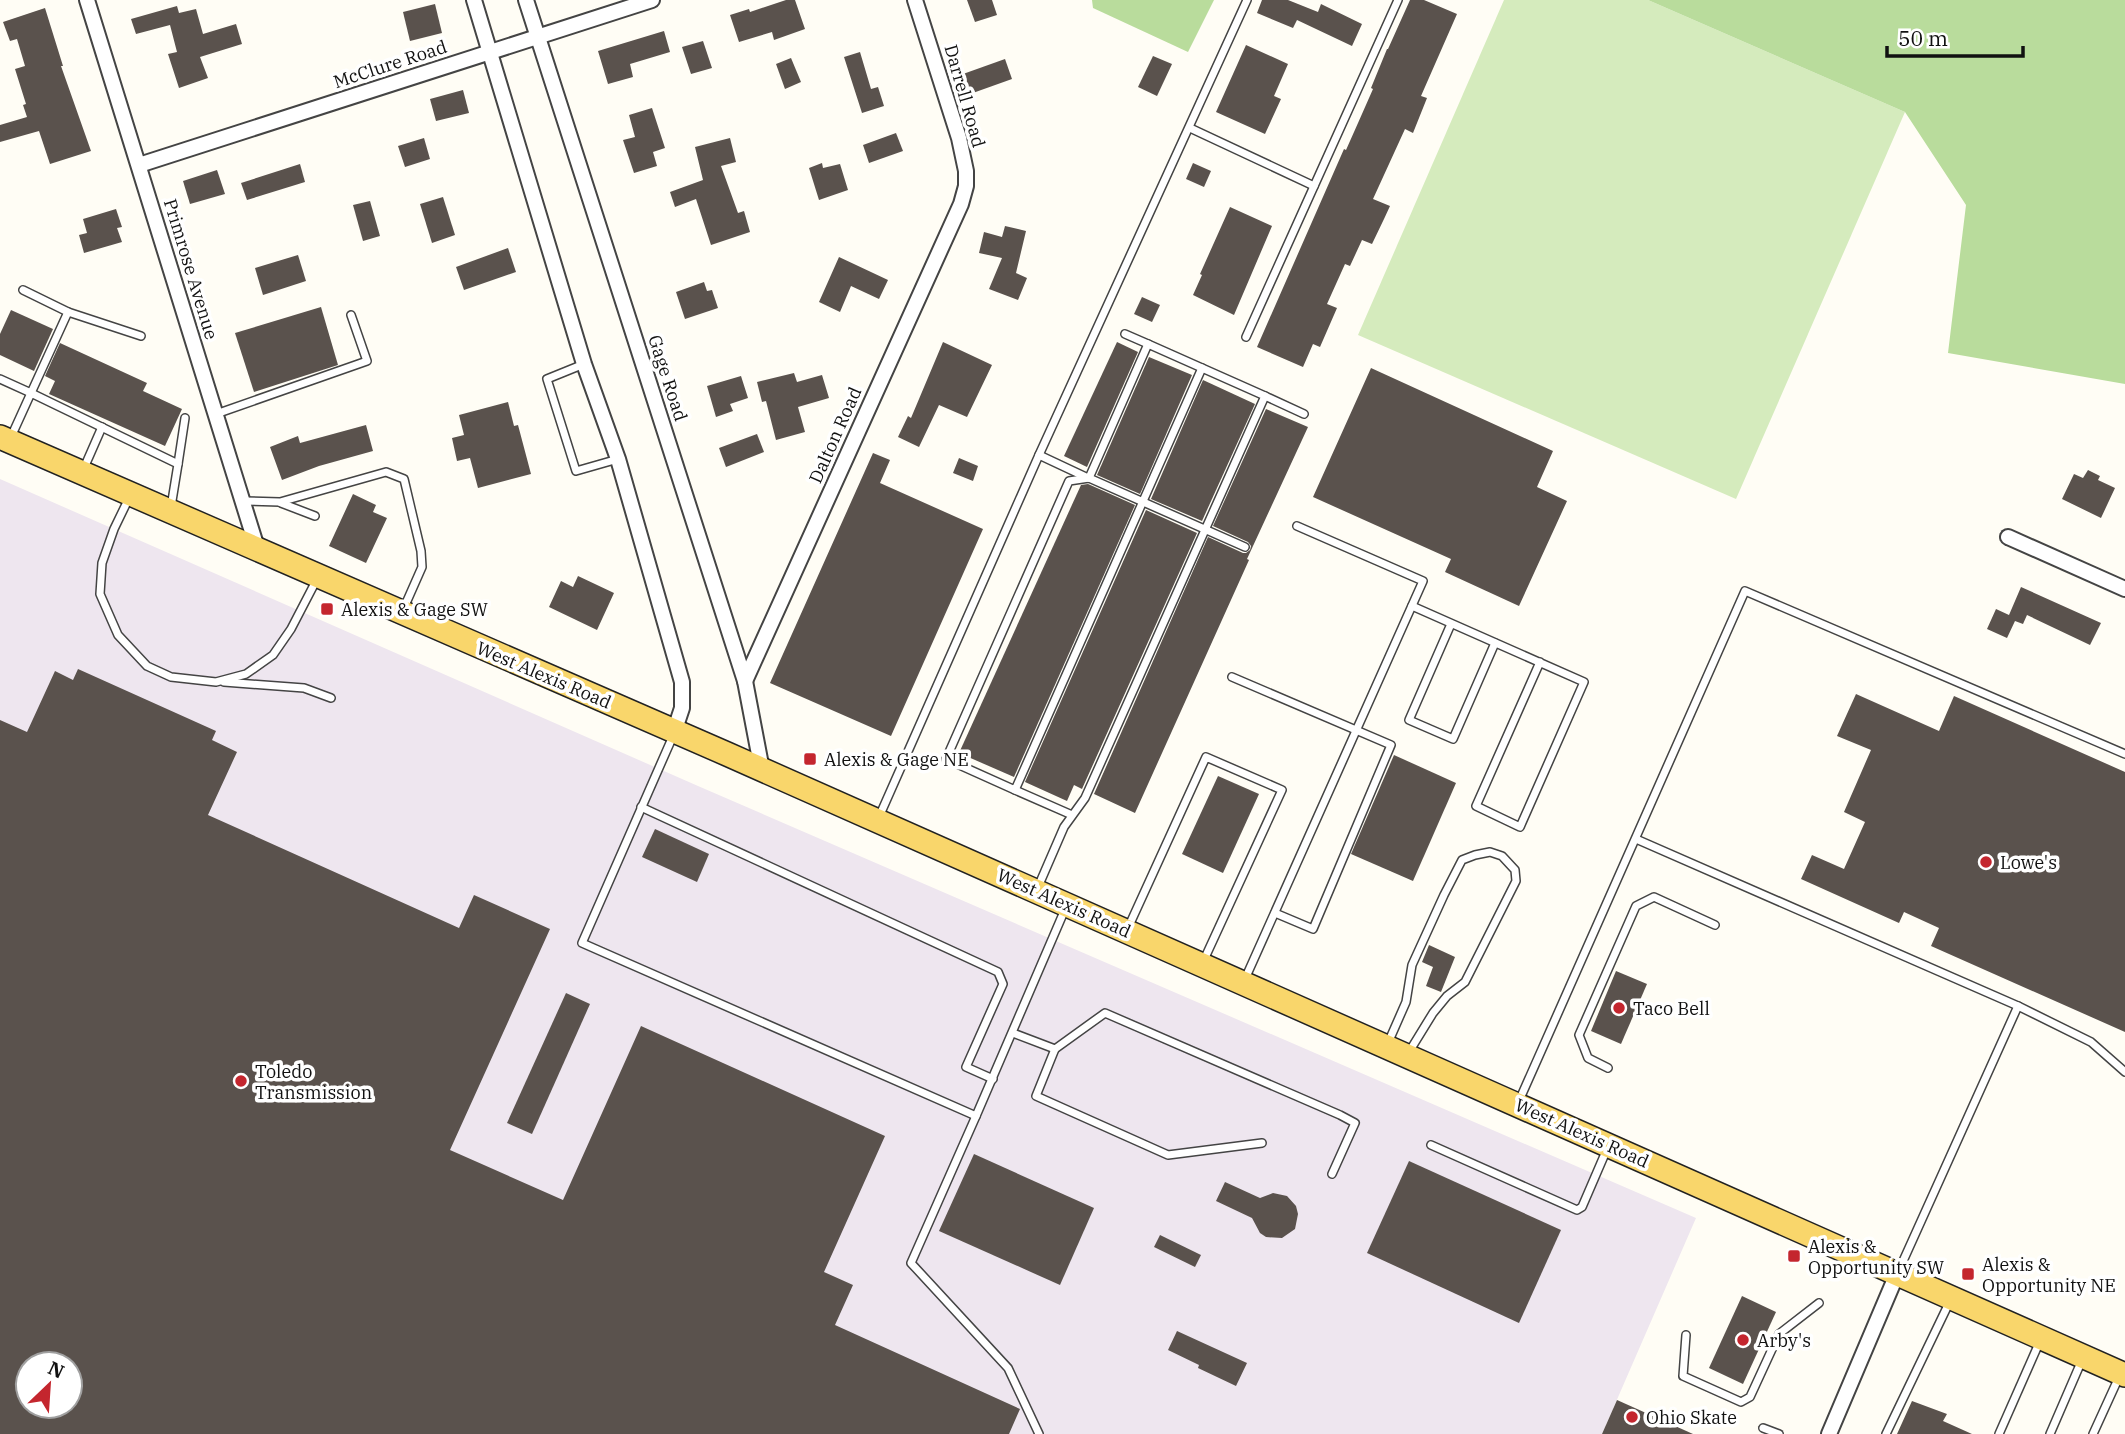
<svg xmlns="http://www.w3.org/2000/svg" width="2125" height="1434" font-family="'IBM Plex Serif',serif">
<rect width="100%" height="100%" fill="#fffdf5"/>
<path fill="#eee6ef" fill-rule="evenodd" d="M0,479L698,786L1696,1218L1602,1434H0ZM28,1364H70V1406H28Z"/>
<polygon fill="#d5ebbd" points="1504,0 1648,0 1905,112 1736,499 1358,335"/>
<g fill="#b9dc9c">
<polygon points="1092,0 1214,0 1188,52 1093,8"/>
<polygon points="1648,0 2125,0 2125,384 1948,353 1966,205 1905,112"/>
</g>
<g fill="#5a524d" fill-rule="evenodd">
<polygon points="786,0 795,0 805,29 774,40 772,32 739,42 730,15 749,9 750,12"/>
<polygon points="967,0 992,0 997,15 975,22"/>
<polygon points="1262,0 1288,0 1318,12 1321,4 1362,24 1352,46 1297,20 1293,28 1257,13"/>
<polygon points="1410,0 1424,0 1457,14 1421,96 1427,98 1413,133 1405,129 1373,199 1390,206 1384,219 1372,244 1362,240 1350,266 1345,264 1327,304 1337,308 1320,347 1313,344 1303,367 1257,347 1344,149 1346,150 1358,123 1373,89 1371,88 1387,49 1388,49"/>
<polygon points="435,4 442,33 410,41 403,12"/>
<polygon points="177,6 179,13 196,9 203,34 236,24 242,44 200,57 208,78 179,88 168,54 177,52 170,25 136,34 131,19"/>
<polygon points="45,8 63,66 61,66 91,151 50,164 39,131 0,142 0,125 27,117 23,105 26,104 15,69 25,66 17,39 10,41 3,22"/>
<polygon points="664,31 670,52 630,64 633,77 608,84 598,51"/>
<polygon points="703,41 712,68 691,74 682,47"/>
<polygon points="1246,45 1288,64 1274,96 1281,99 1265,134 1216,112"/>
<polygon points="860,52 871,89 878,87 884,106 862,113 844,57"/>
<polygon points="1153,56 1172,64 1157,96 1138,87"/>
<polygon points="791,58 801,82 785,89 776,64"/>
<polygon points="1005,59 1012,79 970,94 963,74"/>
<polygon points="463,90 469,113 436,121 430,99"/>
<polygon points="652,108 665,148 653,152 657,166 634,173 623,140 635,137 629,115"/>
<polygon points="896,133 903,151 869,163 863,145"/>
<polygon points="424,138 430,159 405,167 398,146"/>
<polygon points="730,138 736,162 721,166 738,213 744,211 750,232 711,245 696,199 675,207 670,192 703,180 695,147"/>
<polygon points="822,163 823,168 840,164 848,190 819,200 809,168"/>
<polygon points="1193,163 1211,171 1204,187 1186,179"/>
<polygon points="300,164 305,182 247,200 241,183"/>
<polygon points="217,170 225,194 190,204 183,181"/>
<polygon points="443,197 455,235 432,243 420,204"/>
<polygon points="370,201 380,236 363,241 353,205"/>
<polygon points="1230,207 1272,226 1234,315 1193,295 1202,275 1200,274"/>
<polygon points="116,209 122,227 117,228 122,242 84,253 79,235 87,233 83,219"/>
<polygon points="1005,226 1026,231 1016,273 1027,278 1018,300 989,289 1002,258 979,253 984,232 1002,237"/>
<polygon points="508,248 516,272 464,290 456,267"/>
<polygon points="298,255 306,281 263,295 255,268"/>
<polygon points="839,257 888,280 879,299 851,286 840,312 819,302"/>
<polygon points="704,282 707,291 712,290 718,308 685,319 676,292"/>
<polygon points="1142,297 1160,305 1152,322 1134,314"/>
<polygon points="321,307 338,365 254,392 235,333"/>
<polygon points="11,310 53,329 34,371 0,355 0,334"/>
<polygon points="943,342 992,365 967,417 939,405 919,447 898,437 908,416 911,418"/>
<polygon points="1117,342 1138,352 1087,467 1064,456"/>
<polygon points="60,343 147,383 143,391 182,409 165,446 49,394 55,381 45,376"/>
<polygon points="1149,357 1192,375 1140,494 1097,475"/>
<polygon points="1371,368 1553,451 1537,487 1567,501 1519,606 1445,572 1451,559 1313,497"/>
<polygon points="794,373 797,382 822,375 829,398 798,407 805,432 776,440 766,401 762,402 757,382"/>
<polygon points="741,376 748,398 730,404 733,411 716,417 707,386"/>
<polygon points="1203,380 1255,404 1202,521 1151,499"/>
<polygon points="508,402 514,426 518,425 531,474 478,488 470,458 457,461 452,438 464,435 459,415"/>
<polygon points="1266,409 1308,427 1247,559 1249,560 1135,813 1094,794 1208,537 1243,553 1246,553 1250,550 1251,546 1248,542 1213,526"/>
<polygon points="366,425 373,451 319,466 282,480 270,447 298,436 300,443"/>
<polygon points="757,434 764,452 726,467 719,448"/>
<polygon points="873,453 890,460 880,483 983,529 891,736 770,683"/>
<polygon points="959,458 978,466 973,481 953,473"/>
<polygon points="2088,470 2100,476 2098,480 2115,488 2101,518 2062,499 2074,474 2083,478"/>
<polygon points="1088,484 1135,505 1014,777 959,753 1081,485"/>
<polygon points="353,494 376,505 373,512 387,518 366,563 329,546"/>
<polygon points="1146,510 1197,533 1082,789 1074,785 1067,801 1025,782"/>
<polygon points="578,576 614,593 597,630 549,607 561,581 573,587"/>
<polygon points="2021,587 2101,623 2090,645 2027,615 2023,624 2015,621 2007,638 1987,629 1996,609 2009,615"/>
<path d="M78,669L216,731L212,740L237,752L208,815L459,928L474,895L550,929L450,1150L563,1200L641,1026L885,1136L824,1272L853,1285L835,1325L1020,1409L1009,1434H0V720L27,732L55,671L73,680ZM28,1364H70V1406H28Z"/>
<polygon points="1856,694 1939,731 1954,696 2125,772 2125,1032 1931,946 1939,928 1904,912 1899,923 1801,879 1812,855 1844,869 1865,822 1844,812 1871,750 1837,736"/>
<polygon points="1394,755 1456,783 1413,881 1351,854"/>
<polygon points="1218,776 1259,794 1223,873 1182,854"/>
<polygon points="655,829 709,854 697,882 642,857"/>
<polygon points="1429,945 1455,957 1441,992 1426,986 1433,967 1422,962"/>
<polygon points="1616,971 1647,984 1621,1044 1591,1031"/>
<polygon points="566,993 590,1004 532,1134 507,1123"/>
<polygon points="974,1154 1094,1208 1060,1285 939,1231"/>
<polygon points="1409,1161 1561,1230 1519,1323 1367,1253"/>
<polygon points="1225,1182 1260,1198 1273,1193 1287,1196 1296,1206 1298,1214 1295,1229 1282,1238 1266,1237 1260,1233 1252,1218 1216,1201"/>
<polygon points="1160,1235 1201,1255 1195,1267 1154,1247"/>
<polygon points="1742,1296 1776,1312 1743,1384 1709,1368"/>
<polygon points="1177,1331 1247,1363 1236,1386 1198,1368 1199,1365 1168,1350"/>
<polygon points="1617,1400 1693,1434 1602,1434"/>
<polygon points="1912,1401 1947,1414 1943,1421 1972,1434 1897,1434"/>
</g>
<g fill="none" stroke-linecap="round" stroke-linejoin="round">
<defs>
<g id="lane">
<polyline points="1190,128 1314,186"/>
<polyline points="68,312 141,336"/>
<polyline points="1125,334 1148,344"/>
<polyline points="1246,337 1398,0"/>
<polyline points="584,364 547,379 576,471 618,459"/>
<polyline points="0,379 31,393 68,312 23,290"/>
<polyline points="1265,396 1304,414"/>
<polyline points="216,414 367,361 351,315"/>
<polyline points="11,437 31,393 178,464 171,507"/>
<polyline points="1039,455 1088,478"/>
<polyline points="178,464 185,418"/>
<polyline points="84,468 102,427"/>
<polyline points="1089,478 1069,481 946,759 1015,790 1202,368"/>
<polyline points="129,498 114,529 102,563 100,594 118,635 147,666 171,677 216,682 246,674 273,655 291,629 317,579"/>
<polyline points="243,501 280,502 386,472 404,479 421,551 422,567 403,610"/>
<polyline points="281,503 315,516"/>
<polyline points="1412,606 1584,682 1520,827 1476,806 1540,662"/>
<polyline points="1451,624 1409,720 1453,739 1495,643"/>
<polyline points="1232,677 1391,745 1313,929 1275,913"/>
<polyline points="224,682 304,688 331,698"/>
<polyline points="673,736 582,943 976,1116 1066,907"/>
<polyline points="1015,790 1072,815"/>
<polyline points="641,807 998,972 1003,984 966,1067 993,1079"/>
<polyline points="879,817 1039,455 1247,0"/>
<polyline points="1636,839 2018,1006 2091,1042 2125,1072"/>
<polyline points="1038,887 1064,827 1085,798 1265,396 1148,344 1089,478 1245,547"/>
<polyline points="1128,928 1206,757 1282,790 1203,962"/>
<polyline points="1245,979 1423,581 1297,526"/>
<polyline points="1013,1033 1055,1049 1105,1013 1340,1115 1355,1123 1332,1174"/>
<polyline points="1388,1043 1406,1002 1412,965 1444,895 1462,860 1475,855 1490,852 1502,856 1515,870 1516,881 1465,982 1447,996 1433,1013 1409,1052"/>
<polyline points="1055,1049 1036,1096 1168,1155 1262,1143"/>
<polyline points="1608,1068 1588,1058 1579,1035 1636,906 1654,897 1715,925"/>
<polyline points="1519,1101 1745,591 2125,754"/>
<polyline points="976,1116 911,1263 1008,1368 1039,1434"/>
<polyline points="1431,1145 1577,1210 1582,1207 1607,1149"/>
<polyline points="1899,1270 2018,1006"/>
<polyline points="1686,1335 1683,1376 1741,1402 1750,1397 1779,1334 1819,1303"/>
<polyline points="1763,1428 1779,1434"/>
<polyline points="1886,1434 1950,1301"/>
<polyline points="1999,1434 2040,1341"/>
<polyline points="2050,1434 2082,1360"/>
<polyline points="2093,1434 2119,1377"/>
</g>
<g id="street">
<polyline points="87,0 258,551"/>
<polyline points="474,0 584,364 618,459 682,682 682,708 674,732"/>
<polyline points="526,0 745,681 762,770"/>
<polyline points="139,165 652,0"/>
<polyline points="2008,537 2125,589"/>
<polyline points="745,681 961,204 966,186 966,171 959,138 915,0"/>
<polyline points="1829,1434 1897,1274"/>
</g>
<polyline id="primary" points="0,437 727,754 2125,1375"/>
</defs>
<use href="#lane" stroke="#444" stroke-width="10"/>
<use href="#street" stroke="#444" stroke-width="18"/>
<use href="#primary" stroke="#222" stroke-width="26"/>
<use href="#lane" stroke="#fff" stroke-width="7"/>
<use href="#street" stroke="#fff" stroke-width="14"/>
<use href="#primary" stroke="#f9d66b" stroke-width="23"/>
</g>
<g fill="#c4262e" stroke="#fff" stroke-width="2.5">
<rect x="320" y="602" width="14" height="14" rx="3.5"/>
<rect x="803" y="752" width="14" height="14" rx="3.5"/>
<circle cx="1986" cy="862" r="7"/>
<circle cx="1619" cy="1008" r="7"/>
<circle cx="241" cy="1081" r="7"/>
<rect x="1787" y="1249" width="14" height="14" rx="3.5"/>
<rect x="1961" y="1267" width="14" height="14" rx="3.5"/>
<circle cx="1743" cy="1340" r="7"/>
<circle cx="1632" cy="1417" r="7"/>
</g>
<g text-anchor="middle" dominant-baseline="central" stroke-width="7" stroke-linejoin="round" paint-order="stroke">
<g font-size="18" fill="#111" stroke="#fff">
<text transform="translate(390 64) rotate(-18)">McClure Road</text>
<text transform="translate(965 96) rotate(74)">Darrell Road</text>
<text transform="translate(191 269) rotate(73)">Primrose Avenue</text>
<text transform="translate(668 378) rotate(72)">Gage Road</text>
<text transform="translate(835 435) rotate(-66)">Dalton Road</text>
<text transform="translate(544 675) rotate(23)">West Alexis Road</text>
<text transform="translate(1064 903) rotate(24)">West Alexis Road</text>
<text transform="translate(1582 1133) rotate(24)">West Alexis Road</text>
</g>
<g font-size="18" fill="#111" stroke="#fff" text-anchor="start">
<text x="341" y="609">Alexis &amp; Gage SW</text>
<text x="824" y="759">Alexis &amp; Gage NE</text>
<text x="2000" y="862">Lowe's</text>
<text x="1633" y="1008">Taco Bell</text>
<text x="255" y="1071">Toledo<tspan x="255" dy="21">Transmission</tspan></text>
<text x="1808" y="1246">Alexis &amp;<tspan x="1808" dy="21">Opportunity SW</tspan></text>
<text x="1982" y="1264">Alexis &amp;<tspan x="1982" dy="21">Opportunity NE</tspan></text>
<text x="1757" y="1340">Arby's</text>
<text x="1646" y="1417">Ohio Skate</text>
</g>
</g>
<g transform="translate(49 1385) rotate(25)"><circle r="33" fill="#ffffff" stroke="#a0a0a0" stroke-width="2"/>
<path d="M0-5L12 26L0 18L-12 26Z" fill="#c4262e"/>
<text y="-10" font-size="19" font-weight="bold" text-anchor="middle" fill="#111111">N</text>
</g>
<path d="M1887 46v10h136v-10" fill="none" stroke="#111111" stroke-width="3.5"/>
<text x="1898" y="46" font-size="21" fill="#111111" stroke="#ffffff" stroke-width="5" paint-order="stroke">50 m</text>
</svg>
